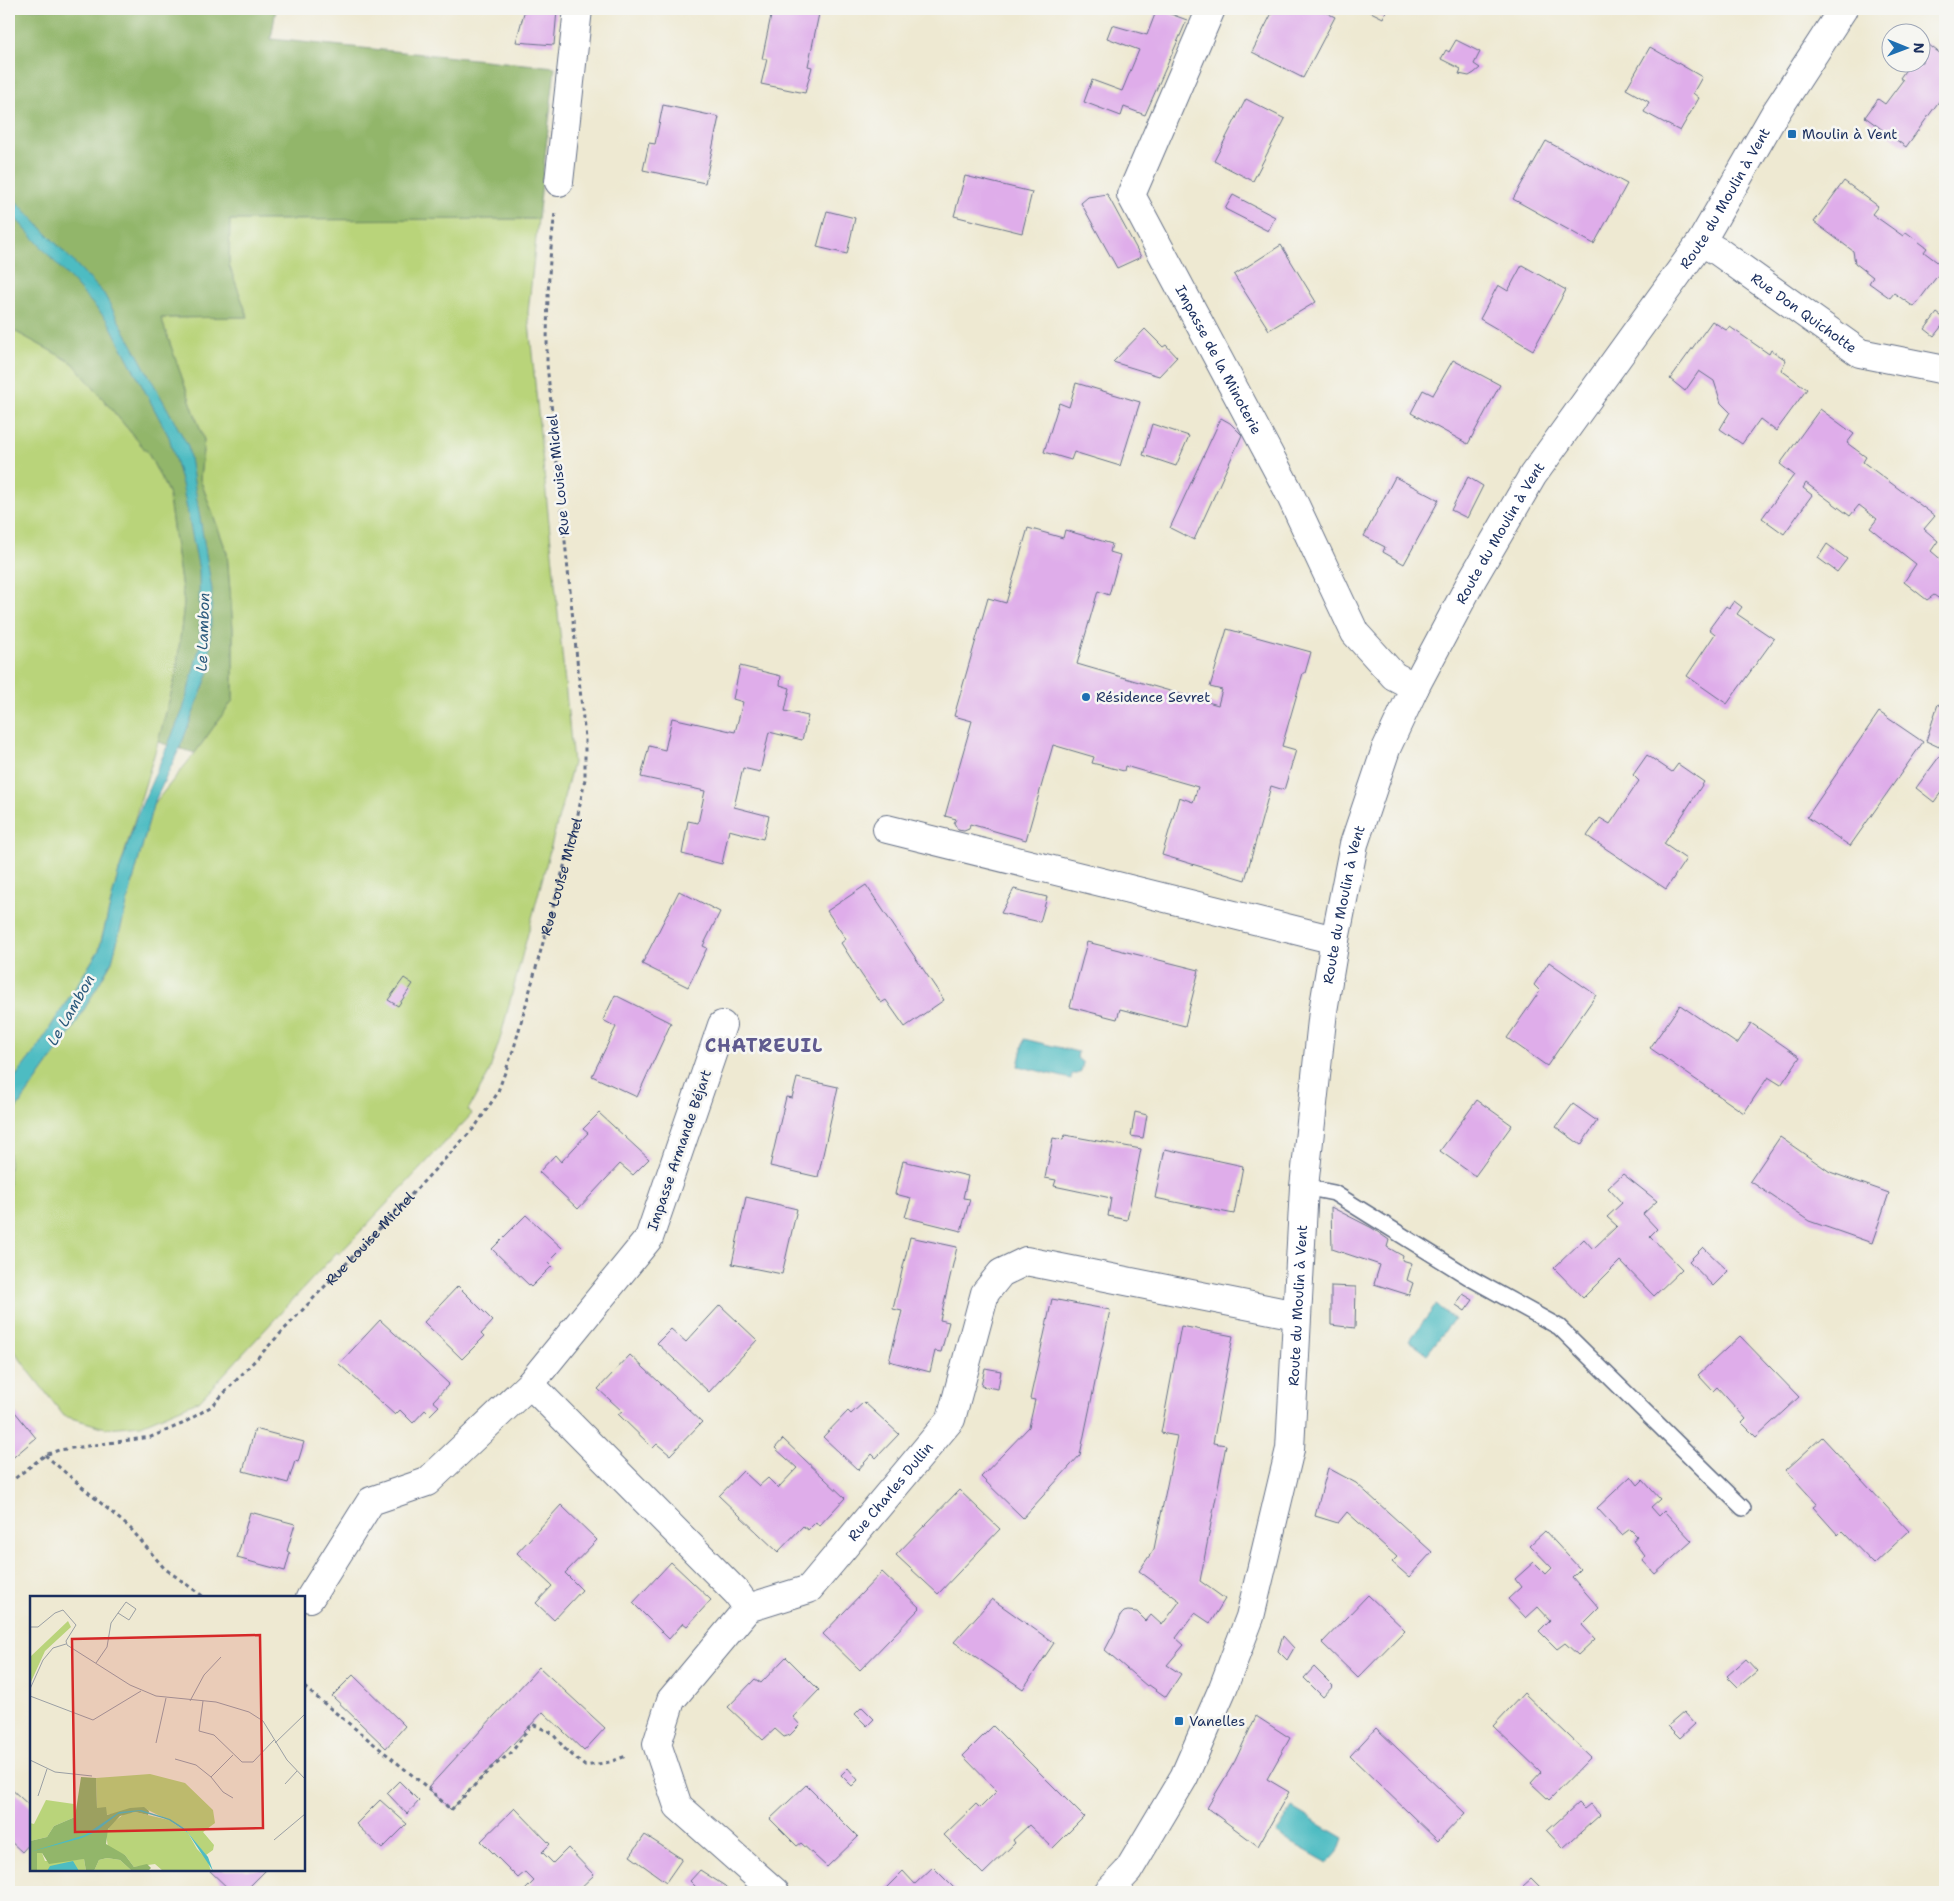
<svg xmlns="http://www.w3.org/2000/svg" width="1954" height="1901" font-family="'Shantell Sans',sans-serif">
<rect width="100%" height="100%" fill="#f6f6f2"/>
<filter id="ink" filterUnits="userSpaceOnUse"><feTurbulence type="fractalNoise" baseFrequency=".02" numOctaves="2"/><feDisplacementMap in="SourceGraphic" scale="10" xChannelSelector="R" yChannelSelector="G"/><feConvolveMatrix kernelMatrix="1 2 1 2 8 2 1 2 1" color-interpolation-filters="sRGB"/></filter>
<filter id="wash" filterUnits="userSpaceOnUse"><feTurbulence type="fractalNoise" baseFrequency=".0096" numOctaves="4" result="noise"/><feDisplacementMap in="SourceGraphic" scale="20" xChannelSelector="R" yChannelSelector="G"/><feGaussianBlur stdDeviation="1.12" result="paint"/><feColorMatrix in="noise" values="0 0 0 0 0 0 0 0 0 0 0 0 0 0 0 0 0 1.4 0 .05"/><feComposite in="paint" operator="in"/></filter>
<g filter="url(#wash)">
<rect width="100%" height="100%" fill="#eee9d2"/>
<g fill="#b9d47a" stroke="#6a826c">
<polygon points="538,219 528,313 573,763 500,1039 488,1075 468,1110 472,1114 339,1254 337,1252 200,1400 141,1425 106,1428 64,1416 25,1366 9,1343 9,1117 19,1105 74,1027 112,961 153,805 195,753 233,700 233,629 227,553 200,479 204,440 161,318 248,317 229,265 229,220"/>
<polygon points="9,328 73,363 148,453 168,492 184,603 176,675 158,742 117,878 99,950 36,1050 9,1085"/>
</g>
<polygon fill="#92b66a" stroke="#567264" points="9,9 276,9 271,39 555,67 538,219 230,220 229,265 248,317 161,318 204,440 200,479 227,553 233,629 233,700 195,753 158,742 176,675 184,603 168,492 148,453 73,363 9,328"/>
<g fill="#4dbcc2" stroke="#347690">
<polygon points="9,188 14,199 104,294 188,446 212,590 209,672 181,745 153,805 112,961 74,1027 19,1105 9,1117 9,1085 36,1050 99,950 117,878 136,818 183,710 200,645 199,570 182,484 169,437 108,321 9,211"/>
<polygon points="1024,1039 1078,1052 1077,1058 1083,1063 1081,1071 1077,1074 1072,1074 1071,1079 1018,1066"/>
<polygon points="1436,1305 1454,1319 1427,1354 1409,1341"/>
<polygon points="1292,1808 1343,1838 1338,1852 1328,1863 1276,1834"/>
</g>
<g id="blocks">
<g fill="#dfadea">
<polygon points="525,9 557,10 554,45 516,42"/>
<polygon points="763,9 820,9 808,66 812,67 805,93 761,84 767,59 762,59 772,11"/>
<polygon points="1157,9 1187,20 1145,115 1124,107 1121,116 1084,102 1092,80 1122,91 1139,50 1107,38 1112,25 1147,35"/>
<polygon points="1274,9 1319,9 1335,17 1303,78 1252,52"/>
<polygon points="1365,9 1387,9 1383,18"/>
<polygon points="1456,40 1480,52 1474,64 1480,68 1474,73 1469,76 1459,74 1461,69 1441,59 1446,50 1449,52"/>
<polygon points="1925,42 1945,57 1945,93 1906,147 1865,117 1878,99 1885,104 1903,80 1900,78 1911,62 1922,62 1922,48"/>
<polygon points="1650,47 1702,77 1693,93 1699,98 1680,131 1644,112 1649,102 1626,89"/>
<polygon points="1246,99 1285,119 1253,181 1214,161"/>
<polygon points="663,105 719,117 705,183 643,170 649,143 655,144"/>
<polygon points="1546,141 1627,184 1594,244 1513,199"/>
<polygon points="965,176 1032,192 1022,233 954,216"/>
<polygon points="1844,181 1878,206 1872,214 1903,236 1906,232 1927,248 1924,252 1944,267 1914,307 1894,293 1890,298 1869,283 1873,277 1855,263 1853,251 1814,222"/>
<polygon points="1107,194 1141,257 1117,268 1081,203 1088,197"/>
<polygon points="1233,195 1275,217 1268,231 1225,209"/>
<polygon points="827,211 855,218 847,254 817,247"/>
<polygon points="1281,245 1316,302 1269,330 1234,275"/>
<polygon points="1522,265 1566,290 1533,350 1480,319 1498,285 1508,291"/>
<polygon points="1937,313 1945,319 1945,322 1934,336 1925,329"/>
<polygon points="1712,321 1726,330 1730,327 1769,354 1771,350 1786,360 1781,370 1807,389 1776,431 1760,419 1742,444 1720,429 1730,412 1721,403 1714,381 1699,371 1685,391 1670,379"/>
<polygon points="1145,329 1163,347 1166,345 1177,357 1159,376 1113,362"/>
<polygon points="1453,360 1500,385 1468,444 1411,413 1423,390 1433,395"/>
<polygon points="1076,383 1140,402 1120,466 1074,452 1071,460 1044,452 1059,403 1069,407"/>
<polygon points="1820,409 1854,434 1847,443 1866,457 1863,462 1935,516 1924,529 1938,541 1931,551 1945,563 1945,603 1934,595 1927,600 1904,582 1916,564 1870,528 1877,519 1859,505 1850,516 1806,483 1803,488 1812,495 1784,534 1762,518 1794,475 1780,464"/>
<polygon points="1221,418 1230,423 1242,435 1194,540 1170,528"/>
<polygon points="1152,424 1189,436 1176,466 1143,455"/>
<polygon points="1395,477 1439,500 1404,564 1383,552 1385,547 1364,536"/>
<polygon points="1468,477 1483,486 1467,518 1451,510"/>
<polygon points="1028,528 1063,538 1065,530 1112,544 1110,552 1120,555 1109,595 1098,591 1077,664 1218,705 1222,690 1210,687 1227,629 1311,652 1305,673 1303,673 1282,746 1296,750 1284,790 1271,786 1245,880 1162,855 1179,797 1193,802 1198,787 1125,766 1124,771 1092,763 1094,757 1053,745 1026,840 970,824 969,829 964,831 958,830 954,823 956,819 945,816 972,721 954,716 988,598 1006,603"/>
<polygon points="1827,544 1847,559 1837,572 1818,558"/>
<polygon points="1734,601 1742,607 1737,614 1774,639 1727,704 1687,676 1715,634 1709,629 1726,606 1729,608"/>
<polygon points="740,666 781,676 780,685 790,688 785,711 808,716 802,740 769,732 760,772 743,768 734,807 769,816 763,839 729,830 722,864 682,854 688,821 698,823 705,791 641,777 649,746 665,750 672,718 735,732 743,702 733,699"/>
<polygon points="1938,704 1945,709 1945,738 1939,747 1926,741"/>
<polygon points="1879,712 1923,742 1850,846 1807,817"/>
<polygon points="1945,749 1945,787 1934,802 1916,788"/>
<polygon points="1647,755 1672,772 1678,764 1704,782 1664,844 1686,859 1666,889 1587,836 1600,818 1610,824 1639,781 1633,775"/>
<polygon points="866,885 944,1000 905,1027 886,1000 881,1003 861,974 841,943 846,939 827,911"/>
<polygon points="1014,889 1047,897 1040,922 1001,913"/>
<polygon points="679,891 720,912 703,946 707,948 688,987 642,964"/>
<polygon points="1087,942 1199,970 1185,1026 1120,1009 1117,1019 1070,1007"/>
<polygon points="1549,962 1596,995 1547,1066 1507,1038 1540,991 1534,985"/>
<polygon points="404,978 413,984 398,1006 388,1000"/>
<polygon points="615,995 671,1023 637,1097 592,1076 616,1027 603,1020"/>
<polygon points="1680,1005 1737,1044 1751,1023 1800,1057 1781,1085 1768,1077 1744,1113 1650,1048"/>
<polygon points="797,1078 838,1087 818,1177 770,1166 786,1097 792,1098"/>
<polygon points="1477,1100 1512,1125 1475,1176 1440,1151"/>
<polygon points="1573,1104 1597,1121 1581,1145 1556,1127"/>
<polygon points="1135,1112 1147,1115 1143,1138 1131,1136"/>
<polygon points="599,1113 649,1159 633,1175 620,1164 578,1209 539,1172 555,1155 561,1162 588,1133 583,1129"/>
<polygon points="1065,1135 1141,1149 1127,1220 1108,1216 1111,1198 1054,1186 1056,1180 1045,1178 1053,1138 1063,1140"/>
<polygon points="1780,1137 1830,1172 1889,1193 1872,1243 1809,1221 1750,1181"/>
<polygon points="1165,1149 1243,1166 1234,1214 1155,1198"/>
<polygon points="903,1161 968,1176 963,1198 970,1199 961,1231 905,1217 911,1198 895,1194"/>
<polygon points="1623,1174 1657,1201 1643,1214 1657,1229 1650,1236 1682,1269 1654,1296 1620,1261 1583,1298 1554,1268 1584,1239 1593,1249 1617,1226 1607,1217 1622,1203 1608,1188"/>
<polygon points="746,1197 797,1209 782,1274 732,1264"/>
<polygon points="1331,1207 1372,1228 1389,1240 1387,1247 1403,1256 1402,1260 1412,1263 1407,1280 1413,1283 1409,1295 1374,1284 1380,1265 1332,1249"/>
<polygon points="526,1215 562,1248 548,1262 552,1266 531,1287 492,1249"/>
<polygon points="910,1237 957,1247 940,1320 949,1322 941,1352 935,1351 930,1372 889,1361 902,1311 893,1309"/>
<polygon points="1703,1247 1728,1271 1713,1286 1689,1261"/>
<polygon points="458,1286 493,1321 481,1334 484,1337 462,1359 424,1322"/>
<polygon points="1331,1286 1356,1287 1355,1328 1331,1325"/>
<polygon points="1463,1294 1473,1300 1465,1311 1456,1305"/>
<polygon points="1052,1299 1110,1310 1080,1455 1023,1518 981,1477 1029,1427 1035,1400 1030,1399"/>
<polygon points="720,1305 757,1340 709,1392 657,1343 671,1329 686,1342"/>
<polygon points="380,1320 449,1384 433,1401 439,1406 430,1415 425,1410 413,1423 400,1410 395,1415 339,1364"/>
<polygon points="1181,1326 1233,1336 1213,1443 1226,1445 1200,1581 1225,1599 1210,1623 1195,1613 1176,1638 1184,1645 1167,1665 1181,1674 1166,1697 1149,1685 1147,1686 1105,1650 1115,1631 1121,1615 1124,1612 1128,1611 1137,1612 1146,1621 1151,1615 1162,1625 1180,1601 1139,1571 1154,1549 1177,1436 1161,1433"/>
<polygon points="1740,1336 1799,1397 1756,1437 1742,1423 1746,1419 1717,1387 1713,1391 1698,1375"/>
<polygon points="630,1355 702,1422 670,1455 657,1444 653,1448 618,1414 622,1411 598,1389"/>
<polygon points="985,1368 1001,1371 998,1389 981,1386"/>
<polygon points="864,1402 899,1434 876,1458 872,1454 858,1470 823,1437 848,1411 851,1414"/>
<polygon points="11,1407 36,1438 9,1461 9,1409"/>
<polygon points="255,1429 304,1442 298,1462 295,1461 288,1483 243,1471"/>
<polygon points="1822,1437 1909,1531 1874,1564 1842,1531 1838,1535 1813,1507 1817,1504 1786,1470"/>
<polygon points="783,1439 845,1498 819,1526 816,1522 808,1530 803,1526 778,1552 719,1496 743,1471 759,1486 768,1478 778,1488 797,1468 775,1448"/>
<polygon points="1328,1468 1356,1483 1432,1552 1409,1577 1392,1562 1397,1557 1347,1512 1338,1523 1315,1516"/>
<polygon points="1631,1476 1638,1485 1643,1480 1660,1499 1651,1507 1659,1516 1664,1511 1692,1541 1655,1574 1642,1560 1645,1556 1633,1541 1637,1536 1630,1529 1622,1535 1597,1508"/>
<polygon points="959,1490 1000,1529 938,1594 896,1555"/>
<polygon points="561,1505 597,1540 565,1573 582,1590 554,1620 536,1603 552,1586 517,1553"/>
<polygon points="250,1512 295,1524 287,1551 290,1553 285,1571 237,1558"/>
<polygon points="1545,1531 1580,1569 1572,1577 1599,1608 1582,1625 1595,1639 1578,1655 1565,1643 1557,1649 1539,1631 1550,1620 1538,1607 1526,1618 1508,1599 1521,1587 1515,1579 1534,1562 1546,1574 1552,1568 1530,1545"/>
<polygon points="671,1562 711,1600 687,1626 683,1623 669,1639 633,1603"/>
<polygon points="882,1572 920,1608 860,1670 823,1634"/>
<polygon points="1368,1595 1405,1630 1358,1678 1322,1643"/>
<polygon points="992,1599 1054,1643 1023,1689 954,1642"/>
<polygon points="1283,1636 1294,1648 1287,1660 1278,1651"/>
<polygon points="786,1657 819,1690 793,1717 800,1725 790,1735 784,1737 775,1729 763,1740 728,1707 755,1679 761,1683"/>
<polygon points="1746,1659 1757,1671 1738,1687 1727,1676"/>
<polygon points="539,1667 605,1728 584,1751 543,1712 451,1810 428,1788"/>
<polygon points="1314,1667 1333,1686 1323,1697 1304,1678"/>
<polygon points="353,1675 405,1726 386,1748 332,1696"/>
<polygon points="1524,1693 1591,1757 1549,1800 1531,1783 1541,1772 1493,1726"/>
<polygon points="862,1707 874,1719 867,1726 855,1714"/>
<polygon points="1684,1712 1695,1724 1680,1738 1668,1726"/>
<polygon points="1256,1716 1290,1738 1267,1779 1289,1792 1258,1846 1207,1808 1235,1761"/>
<polygon points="993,1726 1084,1817 1053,1848 1029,1825 1013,1840 1015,1843 983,1874 944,1835 976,1804 980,1808 997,1791 963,1756"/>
<polygon points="1376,1728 1465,1813 1438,1841 1350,1756"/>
<polygon points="848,1768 858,1780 852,1786 841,1775"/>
<polygon points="399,1781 419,1801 407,1814 387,1793"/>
<polygon points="806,1785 858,1837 827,1867 801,1843 797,1846 770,1819"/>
<polygon points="9,1787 31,1807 31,1842 22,1852 9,1840"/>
<polygon points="380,1800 407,1824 382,1849 356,1824"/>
<polygon points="1578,1803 1584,1809 1590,1804 1600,1815 1563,1848 1547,1831"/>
<polygon points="515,1808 550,1844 542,1852 553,1863 568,1848 594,1875 576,1892 523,1892 534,1881 525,1872 518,1878 481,1841"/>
<polygon points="645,1835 682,1859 666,1882 630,1856"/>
<polygon points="933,1867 958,1892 882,1892 903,1871 915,1884"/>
<polygon points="209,1870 266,1870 244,1892 232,1892"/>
<polygon points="700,1870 725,1886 731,1892 701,1892 690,1881"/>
<polygon points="1531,1878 1545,1892 1528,1892 1522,1886"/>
</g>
</g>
</g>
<g filter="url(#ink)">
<use href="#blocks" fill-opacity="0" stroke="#657087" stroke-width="1"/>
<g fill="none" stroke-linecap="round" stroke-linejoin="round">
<defs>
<polyline id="service" points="1304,1187 1334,1193 1472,1279 1559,1327 1743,1508"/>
<g id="minor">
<path id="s2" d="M1211,9L1131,195L1287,488L1355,633L1394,676L1415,687"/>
<polyline points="559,182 578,9"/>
<path id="s3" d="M1701,242L1719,252L1860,353L1945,370"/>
<polyline points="887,829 1335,940"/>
<polyline points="722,1025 649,1238 530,1384 737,1593 748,1608"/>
<polyline points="310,1598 371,1501 427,1482 530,1384"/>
<path id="s4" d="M775,1892L678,1806L657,1744L671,1700L748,1608L809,1589L951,1419L985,1293L1001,1273L1026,1261L1296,1315"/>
</g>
<g id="tertiary">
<path id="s5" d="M1108,1892L1128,1871L1184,1777L1223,1688L1250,1617L1290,1449L1304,1187L1323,1011L1335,940L1354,844L1386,749L1415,687L1473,578L1533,475L1701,242L1774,115L1843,9"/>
</g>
</defs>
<use href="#service" stroke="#657087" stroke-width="18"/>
<use href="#minor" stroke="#657087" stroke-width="30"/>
<use href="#tertiary" stroke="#657087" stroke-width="30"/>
<g stroke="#657087" stroke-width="3" stroke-dasharray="4 4" stroke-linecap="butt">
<polyline points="45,1455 131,1529 164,1568 204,1597"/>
<path id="s1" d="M9,1483L45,1455L59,1450L151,1437L182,1424L212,1406L475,1127L497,1094L514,1048L577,819L585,779V738L547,364C547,313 548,263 555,213"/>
<polyline points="304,1687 428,1788 451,1810 491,1768 511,1753 532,1724 552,1733 565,1749 585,1766 610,1762 626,1756"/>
</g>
<use href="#service" stroke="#fff" stroke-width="15"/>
<use href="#minor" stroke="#fff" stroke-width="28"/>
<use href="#tertiary" stroke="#fff" stroke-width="28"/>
</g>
</g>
<g fill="#1f6fb2" stroke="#f6f6f2" stroke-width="2">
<rect x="1787" y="129" width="10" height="10" rx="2.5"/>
<circle cx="1086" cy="697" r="5"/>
<rect x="1174" y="1716" width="10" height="10" rx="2.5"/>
</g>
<g text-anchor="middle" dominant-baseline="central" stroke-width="5" stroke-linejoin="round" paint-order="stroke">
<g font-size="14" fill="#1b2f5e" stroke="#f6f6f2" text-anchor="start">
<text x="1802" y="134">Moulin à Vent</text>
<text x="1096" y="697">Résidence Sevret</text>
<text x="1189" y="1721">Vanelles</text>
</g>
<g font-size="14" fill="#1b2f5e" stroke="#f6f6f2">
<text stroke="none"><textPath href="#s5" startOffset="1842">Route du Moulin à Vent</textPath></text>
<text stroke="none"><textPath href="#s3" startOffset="125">Rue Don Quichotte</textPath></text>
<text stroke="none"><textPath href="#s2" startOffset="389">Impasse de la Minoterie</textPath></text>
<text transform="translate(558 475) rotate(-96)">Rue Louise Michel</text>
<text stroke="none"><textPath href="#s5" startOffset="1438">Route du Moulin à Vent</textPath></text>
<text stroke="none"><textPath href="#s1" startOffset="872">Rue Louise Michel</textPath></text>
<text stroke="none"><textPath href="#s5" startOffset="1032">Route du Moulin à Vent</textPath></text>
<text transform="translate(679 1150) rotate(-71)">Impasse Armande Béjart</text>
<text stroke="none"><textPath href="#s1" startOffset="452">Rue Louise Michel</textPath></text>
<text stroke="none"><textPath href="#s5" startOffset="628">Route du Moulin à Vent</textPath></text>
<text stroke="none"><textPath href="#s4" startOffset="552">Rue Charles Dullin</textPath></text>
</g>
<g font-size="15" font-style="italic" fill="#2a597c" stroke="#f6f6f2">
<text transform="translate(203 632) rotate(-88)">Le Lambon</text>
<text transform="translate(71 1010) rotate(-60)">Le Lambon</text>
</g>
<g font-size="19" font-weight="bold" letter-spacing="1" fill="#605b8f" stroke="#f6f6f2">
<text x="764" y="1045">CHATREUIL</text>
</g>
</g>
<g transform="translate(30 1596)">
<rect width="275" height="275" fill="#eee9d2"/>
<path d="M38,25L41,31L15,55L0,88V61ZM120,178L155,187L183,214L185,227L173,236L184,249L183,254L176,259L154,232L114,212L76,219L71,213H67L66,182ZM16,204L44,208L45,221L24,230L17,241L0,245V227L4,228ZM105,216L139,224L158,237L167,253L177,263L181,275H133L125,268L104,271L95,259L78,252L76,237L81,228L94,218ZM7,257H12L15,265L54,263L56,275H7ZM77,262L90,264L102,275H64L69,264Z" fill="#b9d47a"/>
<path d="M51,181L66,182L67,212L76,211L77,219L100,212L114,211L119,215L118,219L105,216L90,220L78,233L76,248L95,259L104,271L117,268L121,272L118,275H102L90,264L77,262L69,264L64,275H56L54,263L19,268L12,257H7V275H0V245L17,241L24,230L45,221Z" fill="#92b66a"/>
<path d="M111,214L140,223L154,232L178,261L183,275L158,237L139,224L109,215L88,218L65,236L52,242L0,256L55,239L89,216ZM43,265L49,275H17L20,270Z" fill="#4dbcc2"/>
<path fill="none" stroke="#9a9fa4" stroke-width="1" d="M0,31H8L25,17L33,14L46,29L36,45L37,49L100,89L126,100L186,106L219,116L233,125L257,164L275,183M66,67L77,51L81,27L88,17L96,6L106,13L99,24L88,17M0,93L13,64L23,52L36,48M0,100L63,124L111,95M160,105L174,79L191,61M173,105L169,135L184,139L212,166H223L244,144M126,147L136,102M245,147L275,118M145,163L166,169L181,181L203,159M0,164L25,176L62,180M181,181L193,196L203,202M255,188L267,175M8,200L17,173M244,244L275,218"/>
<path fill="#d62828" fill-opacity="0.15" stroke="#d62828" stroke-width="2.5" d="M230,39L233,232L45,236L42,43Z"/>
<rect width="275" height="275" fill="none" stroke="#1b2f5e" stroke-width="2.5"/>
</g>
<rect width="1954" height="1901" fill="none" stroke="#f6f6f2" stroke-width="30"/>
<g transform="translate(1906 48) rotate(91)"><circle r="24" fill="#f6f6f2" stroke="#9ea6b7"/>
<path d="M0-4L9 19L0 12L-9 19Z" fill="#1f6fb2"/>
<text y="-8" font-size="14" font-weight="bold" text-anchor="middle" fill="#1b2f5e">N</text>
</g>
</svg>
